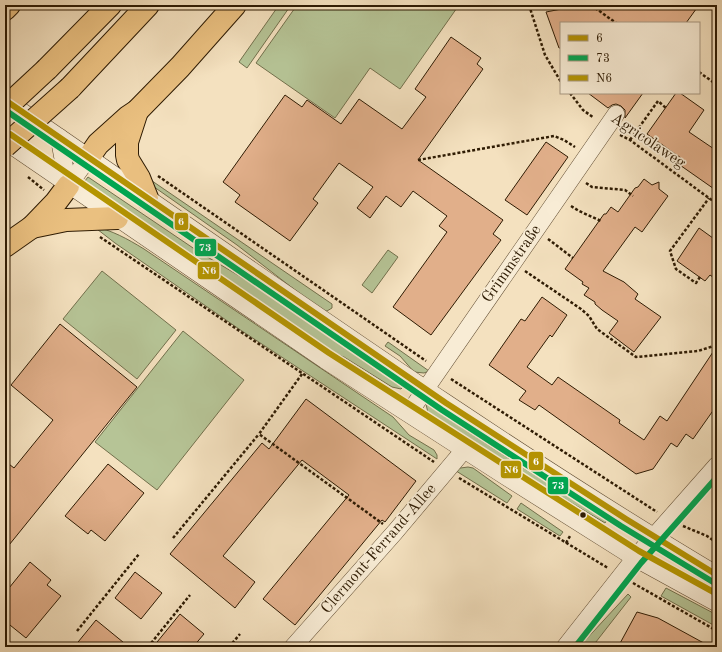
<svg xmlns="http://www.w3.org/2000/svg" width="722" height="652" font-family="'Old Standard TT',serif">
<rect width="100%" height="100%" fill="#f4e1bf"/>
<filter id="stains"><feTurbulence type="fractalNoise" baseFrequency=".005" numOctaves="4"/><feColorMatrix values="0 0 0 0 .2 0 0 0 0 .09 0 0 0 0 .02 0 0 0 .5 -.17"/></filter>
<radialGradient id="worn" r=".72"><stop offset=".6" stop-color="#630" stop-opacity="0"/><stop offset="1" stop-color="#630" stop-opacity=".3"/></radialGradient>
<g fill="#b6c496" stroke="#72704c">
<polygon points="279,5 291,5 247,68 239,62"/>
<polygon points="297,5 459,5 400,89 370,68 335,118 256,63"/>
<polygon points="139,172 332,304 332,308 327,311 322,311 237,245 147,182"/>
<polygon points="88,177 199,252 253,284 403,387 401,389 392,387 344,357 321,349 81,186"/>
<path d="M93,226C113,231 126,238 144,249L393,417L409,435L434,450L437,455V459L239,329L115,243Z"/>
<polygon points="388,250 398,257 372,293 362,285"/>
<polygon points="102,271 176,330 137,379 63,319"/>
<polygon points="183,331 244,380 157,490 95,442"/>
<polygon points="388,342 429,371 424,373 414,372 400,356 385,346"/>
<polygon points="426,404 522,467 607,520 605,523 535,481 486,456 432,420 428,413"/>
<polygon points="468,467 473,468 512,496 507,503 453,469"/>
<polygon points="521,503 563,532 560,536 517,509"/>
<polygon points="666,588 717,615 717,627 661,596"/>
<polygon points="628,594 631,597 592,647 580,646"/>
</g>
<g fill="#e1af8a" stroke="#2e1b03">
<polygon points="582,5 699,5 686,23 561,23 561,48 559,48 546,12"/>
<polygon points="451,37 481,58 477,64 483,69 418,160 503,220 493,234 501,240 431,335 393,307 447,232 439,226 447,216 413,191 401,207 386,196 370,218 357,208 373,187 339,163 313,199 318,203 290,241 235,202 240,195 223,182 285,95 302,107 307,100 341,124 359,99 402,129 426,97 415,89"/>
<polygon points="588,93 643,93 625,118 625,110 621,106 616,104 612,105 608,108"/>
<polygon points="676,93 680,93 704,110 689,132 717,151 717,191 677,163 681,158 647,134"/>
<polygon points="546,142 568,157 527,215 505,200"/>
<polygon points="644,179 652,185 659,182 659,189 668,196 642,232 635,227 603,271 624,282 638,294 635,299 661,317 634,352 609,333 618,321 602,310 595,304 595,302 584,295 589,288 582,284 583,282 565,269 604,214 606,214 611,207 618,212 635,188 638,187"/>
<polygon points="699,228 717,241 717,280 710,275 705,281 677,261"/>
<polygon points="542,297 567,315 552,337 550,335 527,367 552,385 558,377 620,420 619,423 644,440 660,416 667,421 717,346 717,405 693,439 686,434 677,447 671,443 653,469 636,474 539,405 535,410 519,400 526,391 489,365 521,319 525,321"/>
<polygon points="60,324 137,387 5,550 5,461 14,468 53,420 11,385"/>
<polygon points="306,399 416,481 385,522 382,520 295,625 263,599 349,495 302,460 223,556 255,582 235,608 170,554 262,443 269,449"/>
<polygon points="108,464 144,493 105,541 91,530 88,534 65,516"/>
<polygon points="30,562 51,580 47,585 61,596 26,638 5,621 5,593"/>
<polygon points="135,572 162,593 141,619 115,598"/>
<polygon points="637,612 658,618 711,647 618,647"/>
<polygon points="180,614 204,634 193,647 153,647"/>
<polygon points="96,620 129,647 74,647"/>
</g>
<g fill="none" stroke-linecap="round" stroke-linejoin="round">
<defs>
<g id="minor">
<path d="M5,100C241,261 472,429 717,575"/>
<polyline points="59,137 68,186"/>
<polyline points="5,141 325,360 505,476 635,558 717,603"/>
<polyline points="68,186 89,157"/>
<polyline points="409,413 616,114"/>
<polyline points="293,647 395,532 464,450"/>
<polyline points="565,647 635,558 717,465"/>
</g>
<g id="highway">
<polyline points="5,9 9,5"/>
<polyline points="47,69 110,5"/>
<polyline points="70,88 148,5"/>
<polyline points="137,111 127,142 127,155 128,160 139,178 147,198"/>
<polyline points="89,157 98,144 128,117 137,111 180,67 235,5"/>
<polyline points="32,227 66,220 117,218"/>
<polyline points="5,246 32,227 56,202 68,186"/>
</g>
</defs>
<use href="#minor" stroke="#604c32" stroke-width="18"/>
<use href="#highway" stroke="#2e1b03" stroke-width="24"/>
<g stroke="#2e1b03" stroke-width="2.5" stroke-dasharray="3 2" stroke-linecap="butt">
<polyline points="529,5 545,55 561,82"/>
<polyline points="591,5 616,23"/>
<polyline points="699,72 717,85"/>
<polyline points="570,93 583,110 594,118"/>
<polyline points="620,135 630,140 717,204"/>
<polyline points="630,140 658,101 666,108"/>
<polyline points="418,160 554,136 564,140 575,147"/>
<polyline points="158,176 426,361"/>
<polyline points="28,177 44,190"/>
<polyline points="586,183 592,187 625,190 633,196"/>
<polyline points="571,206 579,211 601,221"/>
<polyline points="100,237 434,462"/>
<polyline points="548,239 573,258"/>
<polyline points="525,271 581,309 589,316 597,329 636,357 698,351 717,345"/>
<polyline points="700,277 696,283 676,269 670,251 709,198"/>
<polyline points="302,374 259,434 383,524"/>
<polyline points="451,379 657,512"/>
<polyline points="459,478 608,568"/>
<polyline points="683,526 707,536 717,543"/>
<polyline points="173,538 259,434"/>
<polyline points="566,543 570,536"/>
<polyline points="633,583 717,631"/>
<polyline points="77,631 139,554"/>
<polyline points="148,647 190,595"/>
<polyline points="229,647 240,634"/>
</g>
<use href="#minor" stroke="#f8ecd5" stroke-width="17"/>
<use href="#highway" stroke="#eac080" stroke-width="22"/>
<defs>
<g id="highway-bridge">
<polyline points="5,108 47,69"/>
<polyline points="5,146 70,88"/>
</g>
</defs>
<use href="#highway-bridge" stroke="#2e1b03" stroke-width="24" stroke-linecap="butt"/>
<use href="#highway-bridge" stroke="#eac080" stroke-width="22"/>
<defs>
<polyline id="bus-1" points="5,100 446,403 626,519 717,575"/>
<g id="bus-2">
<polyline points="5,110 442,410 621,526 713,582"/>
<polyline points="575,647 641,563 717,477"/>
</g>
<polyline id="bus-3" points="10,134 329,353 639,551 717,594"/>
</defs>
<use href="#bus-1" stroke="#f8ecd5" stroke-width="9"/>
<use href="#bus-2" stroke="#f8ecd5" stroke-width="9"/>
<use href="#bus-3" stroke="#f8ecd5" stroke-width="9"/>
<use href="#bus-1" stroke="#b49203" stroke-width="6"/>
<use href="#bus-2" stroke="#00a651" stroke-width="6"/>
<use href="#bus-3" stroke="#b49501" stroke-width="6"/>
</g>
<circle fill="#2e1b03" stroke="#f8ecd5" stroke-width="1.5" cx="583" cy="515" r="3.5"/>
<g text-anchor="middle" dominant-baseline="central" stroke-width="3.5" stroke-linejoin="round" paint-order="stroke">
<g font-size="16" fill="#2e1b03" stroke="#f8ecd5">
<text transform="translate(648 141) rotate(34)">Agricolaweg</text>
<text transform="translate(512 264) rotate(-55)">Grimmstraße</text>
<text transform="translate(379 549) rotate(-49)">Clermont-Ferrand-Allee</text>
</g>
</g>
<g stroke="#f8ecd5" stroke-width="1.5">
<rect x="174" y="212" width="15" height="19" rx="4" fill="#b49203"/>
<rect x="194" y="238" width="23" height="19" rx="4" fill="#00a651"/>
<rect x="197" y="261" width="23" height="19" rx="4" fill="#b49501"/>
<rect x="528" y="451" width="16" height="20" rx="4" fill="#b49203"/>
<rect x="500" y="460" width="22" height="19" rx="4" fill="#b49501"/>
<rect x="547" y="476" width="22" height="19" rx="4" fill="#00a651"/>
</g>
<g font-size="11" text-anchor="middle" font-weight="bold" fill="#fff">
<text x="181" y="225">6</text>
<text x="205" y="251">73</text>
<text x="209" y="274">N6</text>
<text x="536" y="465">6</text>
<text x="511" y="473">N6</text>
<text x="558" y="489">73</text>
</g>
<rect width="722" height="652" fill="none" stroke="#f4e1bf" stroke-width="20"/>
<rect x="6" y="6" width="710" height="640" fill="none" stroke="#2e1b03" stroke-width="2"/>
<rect x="10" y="10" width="702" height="632" fill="none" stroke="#2e1b03"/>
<rect x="560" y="22" width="140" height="72" fill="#f8ecd5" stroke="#a79881"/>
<rect x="568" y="35" width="20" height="6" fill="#b49203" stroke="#a79881"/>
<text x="596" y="42" font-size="12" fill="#2e1b03">6</text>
<rect x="568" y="55" width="20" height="6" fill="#00a651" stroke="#a79881"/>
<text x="596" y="62" font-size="12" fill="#2e1b03">73</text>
<rect x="568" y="75" width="20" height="6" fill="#b49501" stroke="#a79881"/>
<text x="596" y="82" font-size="12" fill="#2e1b03">N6</text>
<rect width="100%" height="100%" filter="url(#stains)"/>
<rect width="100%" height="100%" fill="url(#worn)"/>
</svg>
